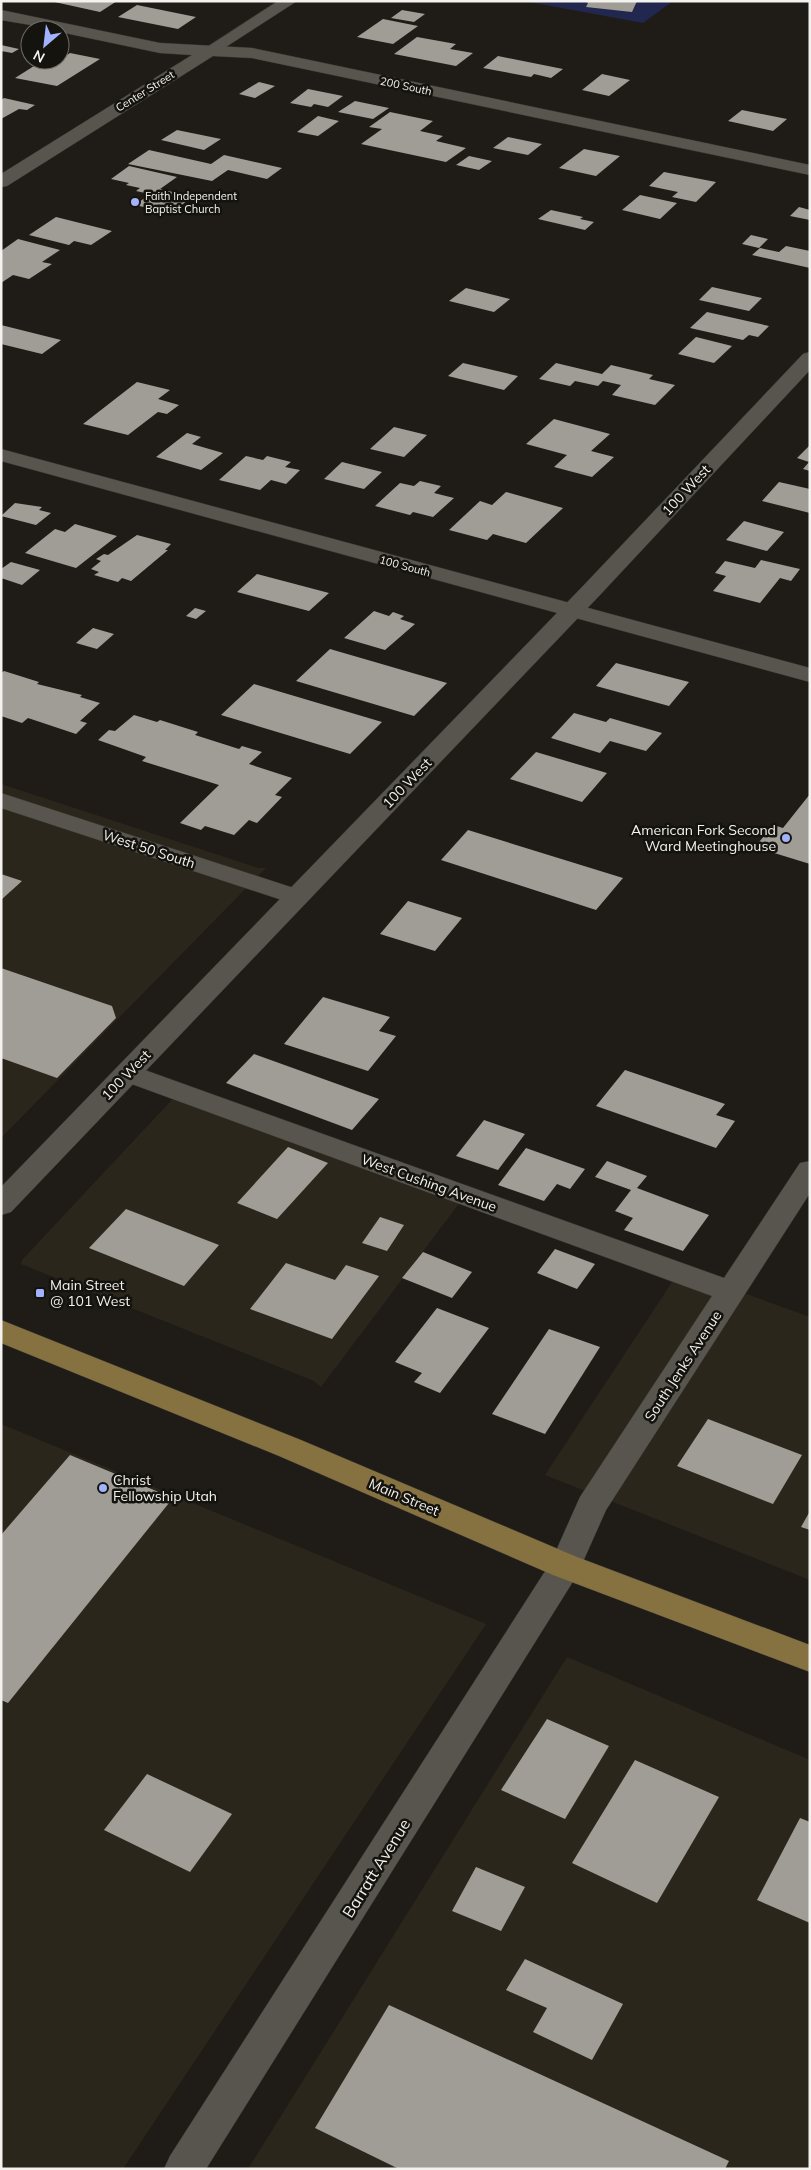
<svg xmlns="http://www.w3.org/2000/svg" width="811" height="2170" font-family="Mulish,sans-serif">
<rect width="100%" height="100%" fill="#1f1c17"/>
<g fill="#2b261c">
<polygon points="1,784 258,868 266,868 1,1138"/>
<polygon points="182,1089 467,1193 321,1387 314,1381 21,1264 22,1260"/>
<polygon points="680,1270 810,1317 810,1580 545,1475"/>
<polygon points="1,1424 486,1624 123,2169 1,2169"/>
<polygon points="567,1657 810,1760 810,2169 248,2169"/>
</g>
<polygon fill="#21274e" points="524,1 673,1 643,23"/>
<g fill="#a09d97">
<polygon points="50,1 117,1 100,12"/>
<polygon points="585,1 637,1 632,12 586,7 588,3"/>
<polygon points="137,5 196,17 178,29 118,17"/>
<polygon points="402,10 425,14 414,22 391,18"/>
<polygon points="383,19 418,26 393,44 357,37"/>
<polygon points="417,37 456,44 450,49 473,53 456,66 394,54"/>
<polygon points="1,45 19,49 12,53 1,51"/>
<polygon points="70,53 100,59 57,86 15,78 34,66 45,69"/>
<polygon points="498,56 563,69 551,78 534,74 531,77 483,68"/>
<polygon points="602,74 630,80 609,96 582,90"/>
<polygon points="259,82 275,86 255,98 239,94"/>
<polygon points="308,89 343,96 328,107 314,104 311,107 290,103"/>
<polygon points="4,98 35,105 27,110 19,109 1,119 1,100"/>
<polygon points="355,101 389,108 373,119 338,112"/>
<polygon points="742,110 787,119 773,131 728,121"/>
<polygon points="390,112 433,121 420,131 443,136 436,141 466,148 446,162 361,144 382,129 369,127"/>
<polygon points="318,116 339,121 318,136 297,132"/>
<polygon points="177,130 221,139 204,150 161,140"/>
<polygon points="508,137 542,144 528,155 493,148"/>
<polygon points="584,149 620,156 596,176 559,168"/>
<polygon points="149,150 211,164 224,155 282,168 267,179 228,170 212,181 128,164"/>
<polygon points="469,156 492,161 479,170 456,165"/>
<polygon points="129,166 177,177 160,189 193,197 170,213 135,205 150,194 136,191 140,188 126,185 129,183 111,179"/>
<polygon points="664,172 716,182 696,202 672,197 678,192 649,186"/>
<polygon points="640,195 677,203 660,219 622,210"/>
<polygon points="799,207 810,210 810,220 790,216"/>
<polygon points="551,210 583,217 580,219 594,222 585,230 538,219"/>
<polygon points="56,217 112,231 91,245 74,241 69,245 29,235"/>
<polygon points="751,235 768,239 759,248 742,244"/>
<polygon points="18,239 60,250 42,262 52,264 29,279 13,275 1,283 1,251"/>
<polygon points="786,246 810,251 810,268 752,255 760,248 779,252"/>
<polygon points="712,287 762,298 749,311 699,300"/>
<polygon points="466,288 510,299 494,312 449,301"/>
<polygon points="707,312 769,326 758,337 749,335 743,340 690,328"/>
<polygon points="1,325 61,340 42,354 1,344"/>
<polygon points="696,337 732,346 714,363 678,354"/>
<polygon points="463,363 518,376 504,390 448,376"/>
<polygon points="556,363 602,374 611,365 653,375 649,379 675,385 655,405 612,395 621,385 603,381 598,386 575,381 570,386 539,379"/>
<polygon points="137,382 170,390 158,399 179,405 167,414 158,412 128,435 83,424"/>
<polygon points="554,419 610,434 591,451 614,457 592,477 554,467 567,455 526,444"/>
<polygon points="394,427 427,435 404,457 370,449"/>
<polygon points="187,433 201,437 192,444 223,453 201,470 156,457"/>
<polygon points="810,445 810,471 803,469 809,462 797,458"/>
<polygon points="246,456 263,460 267,456 291,462 285,467 300,470 286,484 271,480 260,490 219,480"/>
<polygon points="342,462 382,472 364,489 324,479"/>
<polygon points="420,481 441,486 434,493 454,498 433,517 413,512 410,515 375,506 400,483 414,486"/>
<polygon points="779,482 810,489 810,513 762,501"/>
<polygon points="506,492 563,508 526,543 493,534 487,540 449,530 480,501 492,505"/>
<polygon points="15,503 42,507 39,510 51,513 36,525 1,516"/>
<polygon points="744,521 784,532 767,551 726,540"/>
<polygon points="75,524 117,536 76,568 25,553 55,529 65,532"/>
<polygon points="137,535 171,544 165,550 168,550 131,581 122,578 118,582 94,575 99,572 91,569 101,561 96,559 104,554 108,555"/>
<polygon points="761,560 800,569 791,581 780,578 760,603 713,591 726,576 715,573 725,561 755,568"/>
<polygon points="11,562 40,570 22,585 1,578 1,569"/>
<polygon points="257,574 295,584 329,593 309,611 237,592"/>
<polygon points="195,608 206,611 196,619 186,616"/>
<polygon points="374,611 389,616 393,612 404,616 400,619 415,624 385,650 344,638"/>
<polygon points="93,628 114,634 97,649 76,643"/>
<polygon points="330,649 447,683 414,716 296,681"/>
<polygon points="616,663 689,682 669,706 596,686"/>
<polygon points="4,671 39,682 37,684 82,695 80,697 100,703 80,721 87,723 76,734 28,718 22,723 1,716 1,673"/>
<polygon points="254,684 382,722 350,754 221,715"/>
<polygon points="574,713 606,722 610,718 662,733 646,751 610,741 600,753 551,738"/>
<polygon points="134,715 157,722 160,720 198,732 195,735 239,749 242,746 262,752 249,764 292,778 275,795 282,797 257,823 249,820 234,835 205,826 201,830 180,823 219,785 142,761 146,757 98,740 109,730 115,731"/>
<polygon points="536,752 607,773 582,802 510,779"/>
<polygon points="810,794 810,864 755,847 773,825 783,828"/>
<polygon points="468,830 623,878 596,910 441,860"/>
<polygon points="1,874 22,881 1,900"/>
<polygon points="408,901 462,918 435,951 380,934"/>
<polygon points="1,968 112,1006 116,1018 57,1078 1,1058"/>
<polygon points="323,997 390,1017 379,1031 396,1036 368,1071 284,1044"/>
<polygon points="254,1054 379,1099 352,1130 226,1083"/>
<polygon points="625,1070 725,1104 716,1115 735,1121 716,1148 596,1106"/>
<polygon points="484,1120 525,1134 498,1170 456,1156"/>
<polygon points="288,1147 328,1163 277,1219 237,1203"/>
<polygon points="526,1148 585,1169 570,1189 557,1184 544,1201 498,1185"/>
<polygon points="607,1161 647,1176 637,1188 709,1215 683,1251 624,1230 633,1218 615,1211 631,1190 595,1177"/>
<polygon points="126,1209 219,1245 184,1286 89,1248"/>
<polygon points="380,1217 404,1225 387,1251 362,1243"/>
<polygon points="555,1249 595,1264 577,1289 537,1273"/>
<polygon points="423,1252 472,1272 452,1298 402,1278"/>
<polygon points="286,1263 335,1280 346,1265 379,1276 332,1339 250,1309"/>
<polygon points="437,1308 489,1328 440,1393 414,1382 422,1373 395,1362"/>
<polygon points="549,1329 600,1347 545,1434 492,1414"/>
<polygon points="708,1419 802,1455 773,1504 677,1466"/>
<polygon points="70,1455 173,1498 8,1703 1,1700 1,1535"/>
<polygon points="810,1511 810,1530 801,1527"/>
<polygon points="547,1719 609,1746 565,1819 501,1790"/>
<polygon points="635,1760 719,1797 657,1903 572,1863"/>
<polygon points="147,1774 232,1814 190,1872 104,1830"/>
<polygon points="800,1818 810,1822 810,1923 757,1900"/>
<polygon points="476,1867 525,1887 501,1931 452,1911"/>
<polygon points="525,1959 623,2004 592,2060 533,2032 547,2008 506,1990"/>
<polygon points="389,2005 729,2161 725,2169 399,2169 315,2128"/>
</g>
<g fill="none" stroke-linecap="round" stroke-linejoin="round">
<defs>
<g id="street">
<polygon points="278,1 297,1 215,54 209,56 201,51"/>
<polygon points="1,449 810,668 810,682 1,461"/>
<polygon points="1,793 306,892 310,897 306,902 297,905 288,902 1,808"/>
<polygon points="128,1064 724,1278 800,1163 810,1161 810,1193 606,1510 577,1575 206,2169 164,2169 170,2156 551,1562 580,1497 712,1296 118,1079 114,1073 118,1067"/>
</g>
<g id="secondary">
<polygon points="1,10 160,43 252,48 810,165 810,175 252,58 213,56 7,186 1,187 1,174 192,55 160,53 60,32 60,30 1,20"/>
<polygon points="810,352 810,370 599,596 11,1212 1,1215 1,1187 583,586 803,354"/>
</g>
<polygon id="primary" points="1,1320 301,1440 577,1557 810,1645 810,1672 553,1575 279,1456 1,1343"/>
</defs>
<use href="#street" stroke="#383633" stroke-width="1"/>
<use href="#secondary" stroke="#383633" stroke-width="1"/>
<use href="#primary" stroke="#383633" stroke-width="1"/>
<use href="#street" fill="#58554f" fill-rule="evenodd"/>
<use href="#secondary" fill="#58554f" fill-rule="evenodd"/>
<use href="#primary" fill="#867141" fill-rule="evenodd"/>
</g>
<g fill="#a2b2fd" stroke="#15130e" stroke-width="2">
<circle cx="135" cy="202" r="5"/>
<circle cx="786" cy="838" r="5"/>
<rect x="35" y="1288" width="10" height="10" rx="2.5"/>
<circle cx="103" cy="1488" r="5"/>
</g>
<g text-anchor="middle" dominant-baseline="central" stroke-width="5" stroke-linejoin="round" paint-order="stroke">
<g font-size="11" fill="#f3f2ee" stroke="#15130e">
<text transform="translate(406 86) rotate(12)">200 South</text>
<text transform="translate(145 91) rotate(-32)">Center Street</text>
<text transform="translate(405 566) rotate(15)">100 South</text>
</g>
<g font-size="11" fill="#f3f2ee" stroke="#15130e" text-anchor="start">
<text x="145" y="196">Faith Independent<tspan x="145" dy="13">Baptist Church</tspan></text>
</g>
<g font-size="14" fill="#f3f2ee" stroke="#15130e">
<text transform="translate(686 490) rotate(-47)">100 West</text>
<text transform="translate(407 783) rotate(-46)">100 West</text>
<text transform="translate(149 849) rotate(18)">West 50 South</text>
<text transform="translate(126 1075) rotate(-46)">100 West</text>
<text transform="translate(429 1183) rotate(20)">West Cushing Avenue</text>
<text transform="translate(683 1366) rotate(-57)">South Jenks Avenue</text>
<text transform="translate(404 1497) rotate(23)">Main Street</text>
</g>
<g font-size="14" fill="#f3f2ee" stroke="#15130e" text-anchor="start">
<text x="776" y="830" text-anchor="end">American Fork Second<tspan x="776" dy="16">Ward Meetinghouse</tspan></text>
<text x="50" y="1285">Main Street<tspan x="50" dy="16">@ 101 West</tspan></text>
<text x="113" y="1480">Christ<tspan x="113" dy="16">Fellowship Utah</tspan></text>
</g>
<g font-size="16" fill="#f3f2ee" stroke="#15130e">
<text transform="translate(376 1868) rotate(-58)">Barratt Avenue</text>
</g>
</g>
<rect width="811" height="2170" fill="none" stroke="#f3f2ee" stroke-width="5"/>
<g transform="translate(45 45) rotate(208)"><circle r="24" fill="#15130e" stroke="#6e6c68"/>
<path d="M0-4L9 19L0 12L-9 19Z" fill="#a2b2fd"/>
<text y="-8" font-size="14" font-weight="bold" text-anchor="middle" fill="#f3f2ee">N</text>
</g>
</svg>
